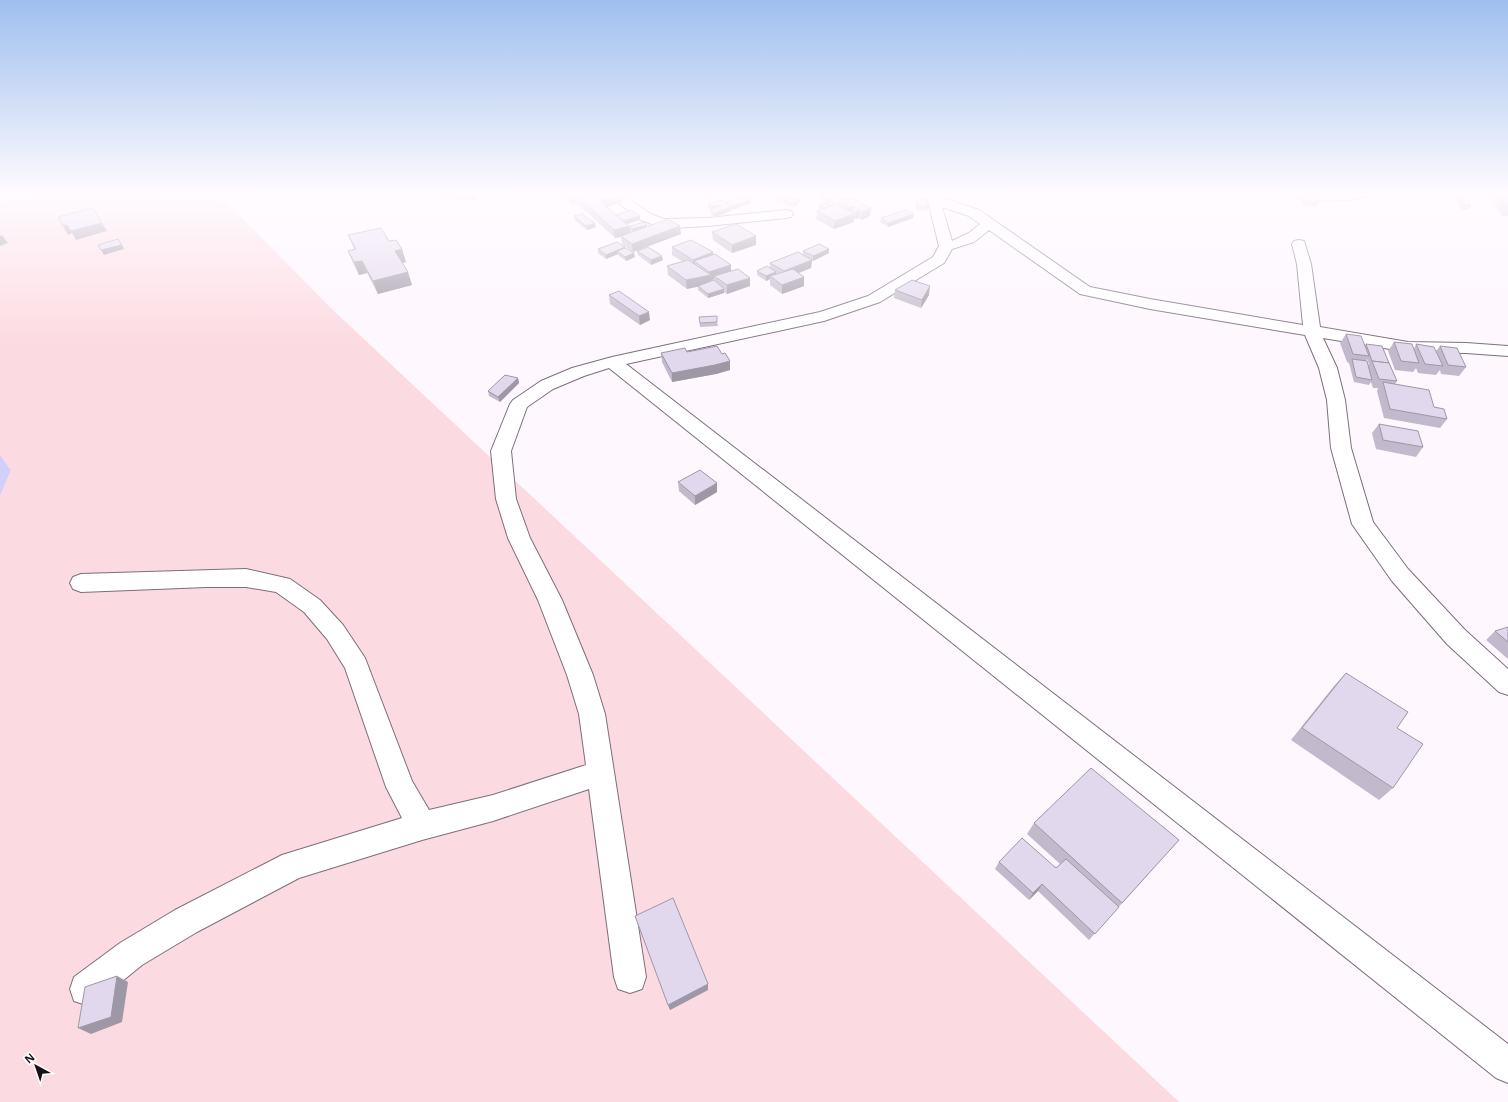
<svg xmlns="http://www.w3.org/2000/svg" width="1508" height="1102" font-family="'Open Sans',sans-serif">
<rect width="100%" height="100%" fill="#fef7fe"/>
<polygon fill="#fcdae1" points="49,193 106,193 225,201 335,312 1179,1102 0,1102 0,496 11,470 0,455 0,201"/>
<polygon fill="#d2cffa" points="0,455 11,470 0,496"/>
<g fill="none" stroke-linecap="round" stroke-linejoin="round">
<defs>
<g id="minor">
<polygon points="605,193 620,193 651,214 663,219 708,218 786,210 791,211 793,214 791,217 786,218 708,226 672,228 660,227 641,220"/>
<path d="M926,193H938L940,197L979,210L1090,287L1150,299L1303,325L1297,264L1292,244L1294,241L1299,240L1304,241L1311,264L1320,327L1408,342L1466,343L1508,346V356L1466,353L1408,352L1323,338L1337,368L1345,400L1351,448L1373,522L1408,569L1465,630L1508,669V695L1499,692L1447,644L1392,581L1352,524L1331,448L1327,400L1319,368L1305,335L1150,309L1080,294L989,230L974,242L952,249L944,263L880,302L824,321L626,364L1508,1044V1083L1496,1078L609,368L584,376L553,389L527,407L511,451L516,499L530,538L562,600L593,675L605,714L646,977L642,989L630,993L618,989L614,977L589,789L493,821L422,840L299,878L197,932L142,965L98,1001L86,1005L74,1001L70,989L74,977L120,943L175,910L282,855L402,818L386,787L345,668L327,639L304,612L276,592L246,587H206L81,592L73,589L70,583L73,577L81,574L246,569L290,579L320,600L343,625L365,658L412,781L429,810L493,795L586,765L579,714L567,675L538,600L508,538L496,499L491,451L510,404L513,400L541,381L572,368L612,357L820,312L868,296L933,257L939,246ZM942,207L969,216L980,224L969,233L952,241Z"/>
<path d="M1290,193H1372L1370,196C1345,202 1322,202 1297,197L1292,196Z"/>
</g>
</defs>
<use href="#minor" stroke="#7d6e7d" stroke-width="2"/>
<use href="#minor" fill="#fff" fill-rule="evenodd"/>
</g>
<g fill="#c2bacc" fill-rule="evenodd">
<polygon points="434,193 479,193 480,195 474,201 436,197"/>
<polygon points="558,193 620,193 623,202 607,207 616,215 640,220 627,224 629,227 647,225 647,227 681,234 633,252 622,244 621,237 615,238 588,213 575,203 572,204"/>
<polygon points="700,193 713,195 703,199 700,197"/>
<polygon points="713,193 728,193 724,198 713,196"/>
<polygon points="784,193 814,193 814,194 811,196 805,195 801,198 801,202 799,204 798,203 798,205 794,207 776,202 776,198 781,195"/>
<polygon points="1243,193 1259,193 1256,197 1242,194"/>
<polygon points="1417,193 1444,193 1445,194 1443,198 1418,195"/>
<polygon points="1451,193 1508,193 1508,216 1502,216 1491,196 1491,195 1489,198 1465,195 1471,206 1468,210 1461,209 1455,196 1456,195 1452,194"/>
<polygon points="819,195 845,200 870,216 861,220 859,218 855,219 854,219 854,222 834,229 816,219 817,211 820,210 819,209 819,205 827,204 827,203 829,203 819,199"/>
<polygon points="1303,195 1318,203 1316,207 1302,205 1301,199"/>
<polygon points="916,199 928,207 927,211 916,210"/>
<polygon points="726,202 751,203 731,209 731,211 715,217 710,214 711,210 708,208 708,204 726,204"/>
<polygon points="914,214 913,218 888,227 880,222 881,218"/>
<polygon points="574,216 596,227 587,230 574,220"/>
<polygon points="712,232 756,236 756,245 732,253 713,240"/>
<polygon points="348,235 389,241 402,249 406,262 402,263 412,285 378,294 367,273 359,275 353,263 348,251 354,249"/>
<polygon points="625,247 625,248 634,253 635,257 626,261 618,255 618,254 606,259 598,253 598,249"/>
<polygon points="672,247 713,254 731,265 731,271 750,278 750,286 727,294 724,292 724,293 708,298 698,290 698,286 687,289 668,275 667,266 682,261 672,255"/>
<polygon points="829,249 829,253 813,261 812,260 811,268 799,273 804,277 804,286 782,294 770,285 770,279 766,281 757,275 757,271 770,268 770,263 803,254 803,251"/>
<polygon points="637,251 663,260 651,265 638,255"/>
<polygon points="895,290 929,295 921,308 894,298"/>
<polygon points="609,295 650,320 640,325 610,304"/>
<polygon points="699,317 717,322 718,326 700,327"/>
<path d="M1346,334L1365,345L1366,344L1389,363L1397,381L1395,384L1434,407L1447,419L1440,428L1384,418L1377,391L1378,388H1373L1371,382L1369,385L1354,382L1349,363L1347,362L1340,343ZM1367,359L1369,364L1368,366L1366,361Z"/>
<polygon points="1394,342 1414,349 1416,344 1436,351 1440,346 1466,367 1459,376 1441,374 1440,370 1436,375 1418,373 1416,368 1413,372 1395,370 1388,351"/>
<polygon points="687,352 730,370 716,374 672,382 662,362 661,353"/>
<polygon points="518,378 519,383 500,402 489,396 488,391"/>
<polygon points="1379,424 1423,447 1416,457 1376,449 1372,433"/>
<polygon points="678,482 717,492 695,505 679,491"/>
<polygon points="1508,627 1508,659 1486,640 1495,631"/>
<polygon points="1346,673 1397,728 1393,788 1379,800 1291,740 1334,686"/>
<polygon points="1034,823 1179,840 1089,940 1038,891 1029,900 995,869 999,862 1056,868 1060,864 1027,834"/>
<polygon points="635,916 708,984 708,990 670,1010"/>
</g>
<g fill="#9e97a6">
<polygon points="472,193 479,193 480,195 474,201"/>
<polygon points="708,193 713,193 713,195 703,199 703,195"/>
<polygon points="725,193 728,193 724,198 724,194"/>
<polygon points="803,193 806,193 805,195 798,200 797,197"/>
<polygon points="811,193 814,193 814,194 811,196"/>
<polygon points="622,194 623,202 601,209 600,201"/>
<polygon points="573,195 575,203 572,204 571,196"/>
<polygon points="801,198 801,202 799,204 799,200"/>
<polygon points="751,199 751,203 732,210 732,206"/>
<polygon points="798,201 798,205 794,207 794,203"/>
<polygon points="718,205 718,209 712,211 712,207"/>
<polygon points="853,206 853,210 851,209 851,215 848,216 849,208"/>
<polygon points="731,207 731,211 715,217 714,213"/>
<polygon points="871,208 870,216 861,220 862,212"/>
<polygon points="859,210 859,218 855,219 856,211"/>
<polygon points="854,214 854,222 834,229 835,221"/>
<polygon points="914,214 913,218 888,227 888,223"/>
<polygon points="640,216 640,220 624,225 623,221"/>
<polygon points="102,223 107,231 76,240 72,233 68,235 63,226 67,225"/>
<polygon points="595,223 596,227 587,230 586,226"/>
<polygon points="647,225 647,229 632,234 632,229"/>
<polygon points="629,226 630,234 621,236 621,237 615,238 614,230"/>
<polygon points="680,226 681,234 633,252 632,244"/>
<polygon points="2,235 8,243 0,246 0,236"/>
<polygon points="756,236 756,245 732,253 732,245"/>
<polygon points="122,245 124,249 104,255 101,250"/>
<polygon points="625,247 625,252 617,251 618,254 606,259 606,255"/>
<polygon points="402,249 406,262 399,264 395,251"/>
<polygon points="829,249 829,253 813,261 813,256"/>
<polygon points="713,252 713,261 694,261 695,268 693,269 693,260"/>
<polygon points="634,253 635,257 626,261 625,257"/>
<polygon points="662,256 663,260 651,265 651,260"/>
<polygon points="812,260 811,268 783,279 784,271"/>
<polygon points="362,261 367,273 359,275 354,262"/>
<polygon points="731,265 731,273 714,276 714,279 711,280 711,284 687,289 686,280 710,275 709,272"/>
<polygon points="408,272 412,285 378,294 373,281"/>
<polygon points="776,272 776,276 770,276 770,279 766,281 766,276"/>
<polygon points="804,277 804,286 782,294 782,285"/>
<polygon points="750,278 750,286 727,294 727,285"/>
<polygon points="930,286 929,295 921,308 922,300"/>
<polygon points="724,289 724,293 708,298 708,294"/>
<polygon points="649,312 650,320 640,325 639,316"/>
<polygon points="730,361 730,370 716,374 672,382 672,373"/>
<polygon points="518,378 519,383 500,402 498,397"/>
<polygon points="717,483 717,492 695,505 695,496"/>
<polygon points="1042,884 1038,891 1029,900 1033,893"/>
<polygon points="117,976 128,982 122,1022 91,1034 78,1028"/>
<polygon points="708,984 708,990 670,1010 668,1005"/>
</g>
<g fill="#e2d8ed" stroke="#9e97a6">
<polygon points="567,193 620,193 622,194 600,201 629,226 614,230 587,205 573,195 571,196"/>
<polygon points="700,193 708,193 703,195"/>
<polygon points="784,193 803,193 797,197 801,198 799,200 781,195"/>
<polygon points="824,193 828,193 845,200 839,202 838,205 836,204 825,208 819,205 824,203 829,205 827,203 834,201 819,195"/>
<polygon points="1458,193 1464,193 1471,206 1464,205"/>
<polygon points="1499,193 1508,193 1508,208 1507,208"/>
<polygon points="780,195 798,201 794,203 776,198"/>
<polygon points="1303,195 1317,197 1318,203 1304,201"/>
<polygon points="745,196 751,199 732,206 726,202"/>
<polygon points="851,198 871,208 862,212 859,210 856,211 851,209 855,207 853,206 849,208 845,205 849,204 843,205 839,202"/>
<polygon points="916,199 927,200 928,207 917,206"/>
<polygon points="721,200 731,207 714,213 710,210 720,206 718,205 712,207 708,204"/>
<polygon points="836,204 854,214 835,221 817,211"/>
<polygon points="93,208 102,223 71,231 67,225 63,226 58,217"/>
<polygon points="631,210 640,216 623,221 616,215"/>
<polygon points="906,210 914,214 888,223 881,218"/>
<polygon points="582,214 595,223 586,226 574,216"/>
<polygon points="668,219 680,226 632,244 621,236"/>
<polygon points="643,222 647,225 632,229 628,227"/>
<polygon points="736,224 756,236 732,245 712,232"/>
<polygon points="381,228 389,241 396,240 402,249 395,251 408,272 373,281 362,261 354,262 348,251 356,249 348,235"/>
<polygon points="118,239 122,245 101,250 98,245"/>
<polygon points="691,240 713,252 693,260 672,247"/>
<polygon points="617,242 625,247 606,255 598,249"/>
<polygon points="819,244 829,249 813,256 803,251"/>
<polygon points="648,247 662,256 651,260 637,251"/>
<polygon points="626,248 634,253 625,257 617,251"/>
<polygon points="798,252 812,260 784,271 770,263"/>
<polygon points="715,254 731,265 709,272 694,261"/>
<polygon points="688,260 711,275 686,280 667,266"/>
<polygon points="767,266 776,272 766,276 757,271"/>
<polygon points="738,269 750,278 727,285 714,276"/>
<polygon points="793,269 804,277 782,285 770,276"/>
<polygon points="714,280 724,289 708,294 698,286"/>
<polygon points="912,280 930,286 922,300 895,290"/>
<polygon points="619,291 649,312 639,316 609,295"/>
<polygon points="717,316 717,322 700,323 699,317"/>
<polygon points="1346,334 1361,336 1369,356 1353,354"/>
<polygon points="1394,342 1412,344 1419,363 1401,361"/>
<polygon points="1366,344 1382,346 1389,363 1372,361"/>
<polygon points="1416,344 1434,347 1443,366 1425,364"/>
<polygon points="717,346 722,354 725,353 730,361 715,365 672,373 661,353 685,348 687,352"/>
<polygon points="1440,346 1457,348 1466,367 1448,365"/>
<polygon points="1352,359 1367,361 1372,380 1356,377"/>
<polygon points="1372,361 1389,363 1397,381 1379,379"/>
<polygon points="505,375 518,378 498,397 488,391"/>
<polygon points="1383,382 1429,390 1434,407 1444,409 1447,419 1390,409"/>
<polygon points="1379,424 1418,431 1423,447 1383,440"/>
<polygon points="700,470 717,483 695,496 678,482"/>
<polygon points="1508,627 1508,642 1495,631"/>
<polygon points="1346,673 1408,712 1397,728 1423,744 1393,788 1302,728"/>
<polygon points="1091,768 1179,840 1122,903 1034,823"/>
<polygon points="1022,838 1056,868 1066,859 1119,907 1095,934 1042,884 1033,893 999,862"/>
<polygon points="673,898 708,984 668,1005 635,916"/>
<polygon points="117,976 111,1017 78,1028 85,987"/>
</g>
<linearGradient id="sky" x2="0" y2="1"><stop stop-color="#9fbfef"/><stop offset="0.56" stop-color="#fffbff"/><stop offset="1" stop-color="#fffbff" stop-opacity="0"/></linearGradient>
<rect width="1508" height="347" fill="url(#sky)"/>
<g transform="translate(36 1066) rotate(320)" stroke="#ffffff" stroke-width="3" paint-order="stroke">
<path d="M0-3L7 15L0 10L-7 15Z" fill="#181218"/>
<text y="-6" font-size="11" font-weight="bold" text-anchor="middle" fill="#181218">N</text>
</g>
</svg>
